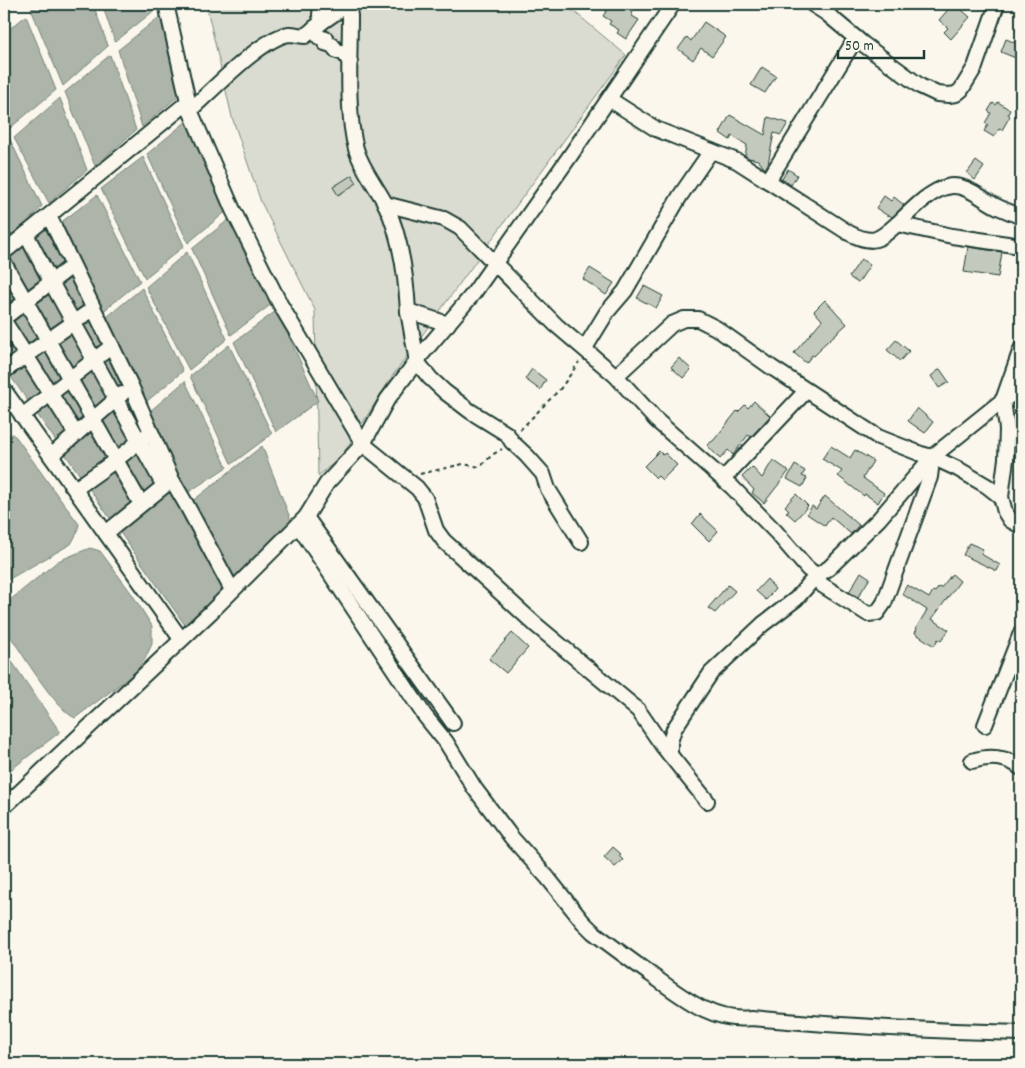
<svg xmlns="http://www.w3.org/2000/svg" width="1025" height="1068" font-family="Dekko,sans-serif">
<rect width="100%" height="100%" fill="#fbf7ec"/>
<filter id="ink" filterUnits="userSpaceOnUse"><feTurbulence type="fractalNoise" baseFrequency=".02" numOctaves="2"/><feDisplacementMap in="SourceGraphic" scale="10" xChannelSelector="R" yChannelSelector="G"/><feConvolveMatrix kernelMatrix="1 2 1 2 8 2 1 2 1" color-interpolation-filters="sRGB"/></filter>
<g filter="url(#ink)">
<polygon fill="#dbdcd1" stroke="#7d8c82" points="206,4 565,4 626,55 391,378 341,457 318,476 315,310 261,202 232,117"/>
<g fill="#adb4aa" stroke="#74847b">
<polygon points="38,4 93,4 108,46 63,86 31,9"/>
<polygon points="102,4 161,4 161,5 115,42"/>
<polygon points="163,14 183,92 142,127 118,50"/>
<polygon points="26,16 56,90 10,128 4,114 4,33"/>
<polygon points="110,55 136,130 95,166 65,92"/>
<polygon points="60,98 87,170 49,203 14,138"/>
<polygon points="188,120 229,209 188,243 147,154"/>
<polygon points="4,127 42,206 22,229 4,245"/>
<polygon points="143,157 184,246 145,278 101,189"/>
<polygon points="97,195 140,281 100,314 56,226"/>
<polygon points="233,216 273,303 231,335 192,249"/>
<polygon points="46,224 185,507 262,446 292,523 185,625 4,367 4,259"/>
<polygon points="187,252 227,339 189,370 146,287"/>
<polygon points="142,288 183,371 146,402 102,321"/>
<polygon points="276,311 278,312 318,401 276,432 234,342"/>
<polygon points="229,345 272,434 233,463 231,463 190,376"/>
<polygon points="185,381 227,467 184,495 149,412"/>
<polygon points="12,434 16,437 60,499 79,524 77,533 71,544 4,582 4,438"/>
<path d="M90,548L100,551L132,594L152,626V644L145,659L134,674L75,718C54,708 23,654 8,633L4,622V605L58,561Z"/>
<polygon points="4,650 60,732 4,775"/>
</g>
<g fill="#c4c9be" stroke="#1f3d34">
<polygon points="598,4 627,4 633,7 632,16 639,20 626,39 617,33 619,30 609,24 611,21 603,16 607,10"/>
<polygon points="953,4 955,4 970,17 951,39 944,32 948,28 939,20"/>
<polygon points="704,22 726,37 712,56 701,48 693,60 678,49 687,37 691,41"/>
<polygon points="1006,39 1021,45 1021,52 1018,59 1001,52"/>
<polygon points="762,67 776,76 765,93 751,85"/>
<polygon points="998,102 1010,110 1008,114 1010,116 1002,130 999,129 994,137 984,131 988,125 985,123 991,113 988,111 993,103 996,105"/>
<polygon points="730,115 765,135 768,117 788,123 781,135 774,133 768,164 765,169 758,160 749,158 745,156 747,145 732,136 730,140 720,133"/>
<polygon points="976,161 984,167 975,180 967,173"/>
<polygon points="788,169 797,175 791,185 782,179"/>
<polygon points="352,175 357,183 338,195 333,187"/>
<polygon points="884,196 891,201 894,197 904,205 892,217 889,215 888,216 876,208"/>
<polygon points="968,247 1002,252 998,277 964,272"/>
<polygon points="861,259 870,265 858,283 849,277"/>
<polygon points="590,268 614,283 606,295 583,279"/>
<polygon points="644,286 663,296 656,308 637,298"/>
<polygon points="825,300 847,324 820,348 821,349 814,356 812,355 806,363 794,353 822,320 814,311"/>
<polygon points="896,340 909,351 900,361 887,350"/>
<polygon points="679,358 691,369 683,378 671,367"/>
<polygon points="532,369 546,380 540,390 525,379"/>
<polygon points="940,369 949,382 939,388 931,376"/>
<polygon points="754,401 770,416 751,437 748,435 733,455 728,450 720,459 707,445 714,440 737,411 738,412 745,405 748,408"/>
<polygon points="917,408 933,422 925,433 908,421"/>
<polygon points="831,446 850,458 855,450 873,461 863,478 884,493 878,503 865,494 864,496 838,476 842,471 822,459"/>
<polygon points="659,451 663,455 665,453 677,465 662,480 658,476 656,478 644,466"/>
<polygon points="773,460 789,471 764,503 752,493 754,490 742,477 752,467 762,478"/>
<polygon points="795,465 805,471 802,476 807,478 802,487 787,479"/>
<polygon points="796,494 808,506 795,520 786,512 789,510 785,506"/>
<polygon points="825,496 859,525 851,534 831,517 825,526 807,514 812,506 816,509"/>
<polygon points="700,514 718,531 709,541 692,524"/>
<polygon points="969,543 983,549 981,554 1000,565 997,571 963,555"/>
<polygon points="861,572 870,578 858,597 849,592"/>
<polygon points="952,574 960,581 932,619 949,630 941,641 938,639 934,646 915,633 917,629 916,628 927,610 902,594 907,585 929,598 933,591 935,592 939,587 941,588"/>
<polygon points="767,579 775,589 766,600 756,591"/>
<polygon points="728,585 735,591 715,613 708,608"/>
<polygon points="512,633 528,648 506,673 489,659"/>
<polygon points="613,847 621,854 619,856 623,860 615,867 604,857"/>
</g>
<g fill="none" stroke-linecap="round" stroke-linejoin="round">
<defs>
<g id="minor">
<polyline points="166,4 190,110 233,210 280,304 363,444 417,488 425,498 436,530 444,541 536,625 638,710 662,745 707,801"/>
<path d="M348,4L350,16C350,56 346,112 356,149C362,169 376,186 385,203C401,236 406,275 408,311L448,324"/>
<polyline points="812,4 826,13 863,44 920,86 937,94 949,95 956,94 961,90 975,67 997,4"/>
<polyline points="322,22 348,4"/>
<polyline points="314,28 319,37 326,39 325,43 332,45 337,51 344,53 350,62"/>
<path d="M609,99L656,129L737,161L849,233C873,245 878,241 897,224L952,236L1021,246"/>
<path d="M190,110C211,92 263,36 290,34C295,34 301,36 305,36L322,22L320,15L321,4"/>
<polyline points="768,181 856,38"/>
<polyline points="385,204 444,219 460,228 556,325 616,376 656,420 732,487 776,532 807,568 813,573 822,585 868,614 877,613 884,603 930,477 931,469 930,461"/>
<polyline points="49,216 131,386 172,480 186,504 232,590"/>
<path d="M897,224C910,212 929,191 947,187C964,182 982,199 996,206C1004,210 1013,213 1021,217"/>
<polyline points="26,234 51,282 164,486"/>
<polyline points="4,252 188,102"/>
<polyline points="4,263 141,504"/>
<polyline points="408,311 417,362 430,378 445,392 470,411 507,434 512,442 527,456 543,474 548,489 581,542"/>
<polyline points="4,318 72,266"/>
<polyline points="4,321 76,434"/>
<polyline points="585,348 607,312 625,291 680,196 711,151"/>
<polyline points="1021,349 1003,400 1007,429 1006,459 1001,497 1005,512 1010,520 1021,526"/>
<polyline points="4,371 93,309"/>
<polyline points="616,376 672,324 684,319 698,319 716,328 771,367 878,437 921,454 932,457 958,469 987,486 1001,497"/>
<polyline points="4,390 181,639"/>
<polyline points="22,416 112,346"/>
<polyline points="51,456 122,394"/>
<polyline points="723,479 806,391"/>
<polyline points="75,489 116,460 146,436"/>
<polyline points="306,517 453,723"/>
<path d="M298,525L425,716L446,742L475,789L512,838L547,877L583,922L593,932C613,947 633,962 653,976C683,997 713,1023 751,1018C841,1026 931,1031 1021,1033"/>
<polyline points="106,533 169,482"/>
<polyline points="985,725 1021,633"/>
<polyline points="670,755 670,742 674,729 711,673 763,624 796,599 816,576 829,568 879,519 932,457 1003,400 1021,389"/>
<path d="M972,761C988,756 1007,756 1021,768"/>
<polyline points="4,807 211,612 306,517 327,483 363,444 387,400 422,354 473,294 570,156 673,4"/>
</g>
</defs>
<use href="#minor" stroke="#1f3d34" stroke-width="18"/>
<g stroke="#1f3d34" stroke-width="2" stroke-dasharray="4 4" stroke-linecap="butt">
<polyline points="520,430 561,388 579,362"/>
<polyline points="420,474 463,464 480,467 492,455 502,449"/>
</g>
<use href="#minor" stroke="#fbf7ec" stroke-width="14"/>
</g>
</g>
<rect width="1025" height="1068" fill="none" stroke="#fbf7ec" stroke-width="20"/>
<rect x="10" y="10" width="1005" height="1048" fill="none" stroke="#1f3d34" stroke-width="2" filter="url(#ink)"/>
<path d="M838 50v8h86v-8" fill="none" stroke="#1f3d34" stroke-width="2.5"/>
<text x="845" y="50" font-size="15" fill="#1f3d34" stroke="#fbf7ec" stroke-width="4" paint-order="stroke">50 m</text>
</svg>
